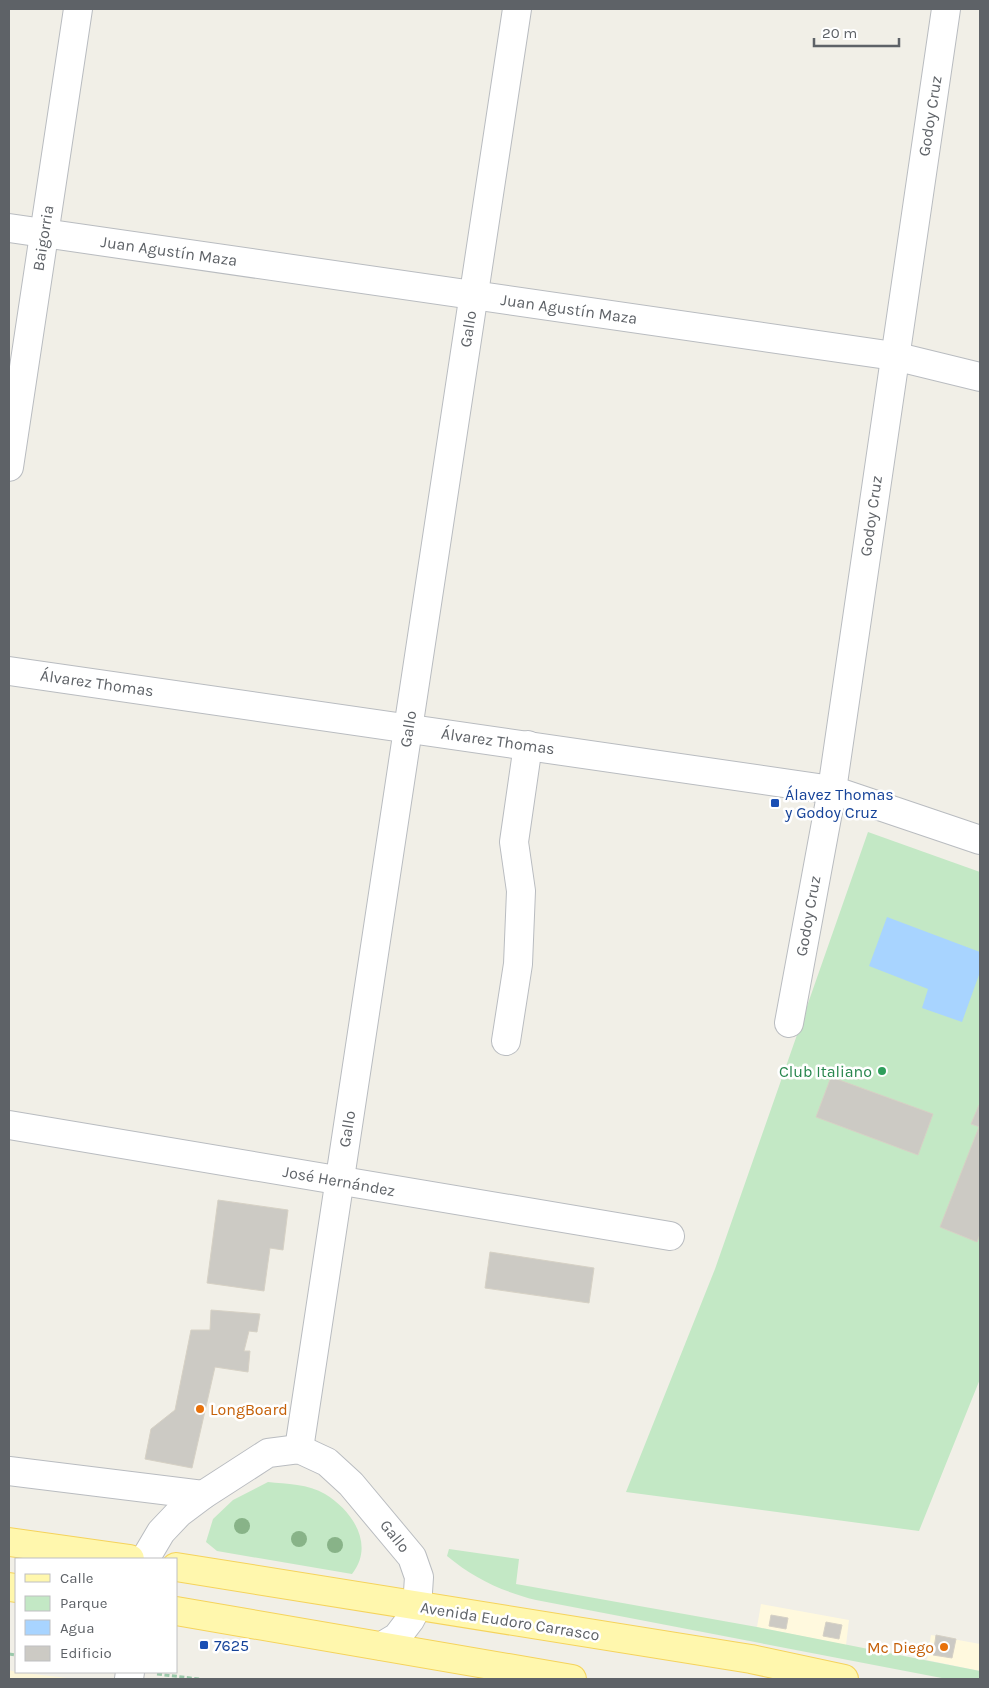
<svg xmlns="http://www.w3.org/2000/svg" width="989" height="1688" font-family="Karla,sans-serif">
<rect width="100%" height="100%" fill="#f1efe7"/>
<g fill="#fff9de">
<polygon points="761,1604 849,1620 846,1645 757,1627"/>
<polygon points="931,1635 980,1644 980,1671 927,1660"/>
</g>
<g fill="#c3e8c5">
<polygon points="868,832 980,872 980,1379 919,1531 626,1492 715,1269"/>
<path d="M268,1482C286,1484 309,1484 325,1494C353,1511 375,1545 352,1574L217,1551L206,1542L213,1519L233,1500Z"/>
<path d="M449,1549L519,1559L516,1584L757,1627L980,1671V1679H947L536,1600C501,1591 475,1579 447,1556Z"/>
</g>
<polygon fill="#fcf5d7" points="9,1670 16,1672 76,1679 9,1679"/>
<polygon fill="#a8d4ff" points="887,917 980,952 980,972 962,1022 922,1008 928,989 869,966"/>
<g fill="#cccac4" stroke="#d6d1c5">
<polygon points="831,1077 933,1114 918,1155 816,1117"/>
<polygon points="979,1105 980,1106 980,1127 971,1124"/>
<polygon points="979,1127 980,1234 977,1242 940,1227"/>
<polygon points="218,1200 288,1210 283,1250 270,1248 264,1291 207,1283"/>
<polygon points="490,1252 594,1268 589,1303 485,1288"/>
<polygon points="211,1310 260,1314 257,1332 249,1331 244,1351 250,1351 248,1372 215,1367 192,1468 145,1459 151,1429 175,1410 191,1330 210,1330"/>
<polygon points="771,1615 788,1618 786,1629 769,1626"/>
<polygon points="826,1622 842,1625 839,1639 823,1636"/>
<polygon points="936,1635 956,1639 952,1658 933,1655"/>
</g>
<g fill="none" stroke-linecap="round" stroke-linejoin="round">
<defs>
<g id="minor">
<polyline points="9,228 894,356 980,377"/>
<polyline points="9,467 78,9"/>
<polyline points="9,671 832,790 980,840"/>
<polyline points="789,1023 832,790 946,9"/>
<polyline points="506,1041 518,964 521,891 514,842 528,745"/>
<polyline points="9,1125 670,1236"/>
<polyline points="299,1449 517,9"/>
<polyline points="9,1471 203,1495"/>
<polyline points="145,1559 161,1532 179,1513 203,1495 268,1453 299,1449 327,1462 351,1484 412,1557 419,1577 417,1607 410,1620 397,1637 382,1646"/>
<polyline points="129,1679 130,1672"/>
</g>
<g id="major">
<polyline points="9,1542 130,1559"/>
<polyline points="176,1567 751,1659 844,1679"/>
<polyline points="9,1587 16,1588"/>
<polyline points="176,1611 572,1679"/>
</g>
</defs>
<use href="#minor" stroke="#b9bcc0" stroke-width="30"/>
<use href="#major" stroke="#f5d35c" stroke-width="30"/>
<g stroke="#9ac8aa" stroke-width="3" stroke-dasharray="5 2.5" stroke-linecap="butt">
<polyline points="9,1654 16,1655"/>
<polyline points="157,1674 199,1679"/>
</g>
<use href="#minor" stroke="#fff" stroke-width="28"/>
<use href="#major" stroke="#fff7ad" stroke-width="28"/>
</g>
<g fill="#88b388">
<circle cx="242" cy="1526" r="8"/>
<circle cx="299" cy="1539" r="8"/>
<circle cx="335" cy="1545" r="8"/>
</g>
<g fill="#1a4fb4" stroke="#fff" stroke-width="2">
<rect x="770" y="798" width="10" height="10" rx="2.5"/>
<rect x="199" y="1640" width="10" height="10" rx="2.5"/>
</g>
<circle fill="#2e9e5b" stroke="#fff" stroke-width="2" cx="882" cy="1071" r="5"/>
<g fill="#e8710a" stroke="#fff" stroke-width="2">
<circle cx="200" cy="1409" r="5"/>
<circle cx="944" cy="1647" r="5"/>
</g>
<g text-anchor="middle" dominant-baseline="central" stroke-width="5" stroke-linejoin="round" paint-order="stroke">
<g font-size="16" fill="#5e6267" stroke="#fff">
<text transform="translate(930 116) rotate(-81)">Godoy Cruz</text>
<text transform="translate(43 238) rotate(-81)">Baigorria</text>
<text transform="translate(169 251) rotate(8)">Juan Agustín Maza</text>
<text transform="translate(569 309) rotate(8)">Juan Agustín Maza</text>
<text transform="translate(468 329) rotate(-81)">Gallo</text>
<text transform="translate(871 516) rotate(-82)">Godoy Cruz</text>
<text transform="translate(97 683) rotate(8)">Álvarez Thomas</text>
<text transform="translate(408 729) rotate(-81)">Gallo</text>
<text transform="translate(498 741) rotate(8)">Álvarez Thomas</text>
<text transform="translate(808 916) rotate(-80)">Godoy Cruz</text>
<text transform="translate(347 1129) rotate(-81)">Gallo</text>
<text transform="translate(339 1181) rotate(10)">José Hernández</text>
<text transform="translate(395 1536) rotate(51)">Gallo</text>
<text transform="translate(510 1621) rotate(9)">Avenida Eudoro Carrasco</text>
</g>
<g font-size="16" fill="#164399" stroke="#fff" text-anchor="start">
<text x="785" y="794">Álavez Thomas<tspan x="785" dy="18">y Godoy Cruz</tspan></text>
<text x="214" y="1645">7625</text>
</g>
<g font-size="16" fill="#27864d" stroke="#fff" text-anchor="end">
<text x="872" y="1071">Club Italiano</text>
</g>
<g font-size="16" fill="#c56008" stroke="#fff" text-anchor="start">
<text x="210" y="1409">LongBoard</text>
<text x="934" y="1647" text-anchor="end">Mc Diego</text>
</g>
</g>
<rect width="989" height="1688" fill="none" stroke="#5e6267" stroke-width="20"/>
<rect x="15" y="1558" width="162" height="115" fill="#ffffff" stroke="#bfc0c2"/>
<rect x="25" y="1574" width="25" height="8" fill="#fff7ad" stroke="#bfc0c2"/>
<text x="60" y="1583" font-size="15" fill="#5e6267">Calle</text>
<rect x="25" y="1596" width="25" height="15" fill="#c3e8c5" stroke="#bfc0c2"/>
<text x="60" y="1608" font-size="15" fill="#5e6267">Parque</text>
<rect x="25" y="1620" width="25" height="15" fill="#a8d4ff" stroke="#bfc0c2"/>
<text x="60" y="1633" font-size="15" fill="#5e6267">Agua</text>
<rect x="25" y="1646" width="25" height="15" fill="#cccac4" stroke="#bfc0c2"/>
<text x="60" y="1658" font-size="15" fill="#5e6267">Edificio</text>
<path d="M814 38v8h85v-8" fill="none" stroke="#5e6267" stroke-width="2.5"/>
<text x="822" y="38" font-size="15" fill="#5e6267" stroke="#ffffff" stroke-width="4" paint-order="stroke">20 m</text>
</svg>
